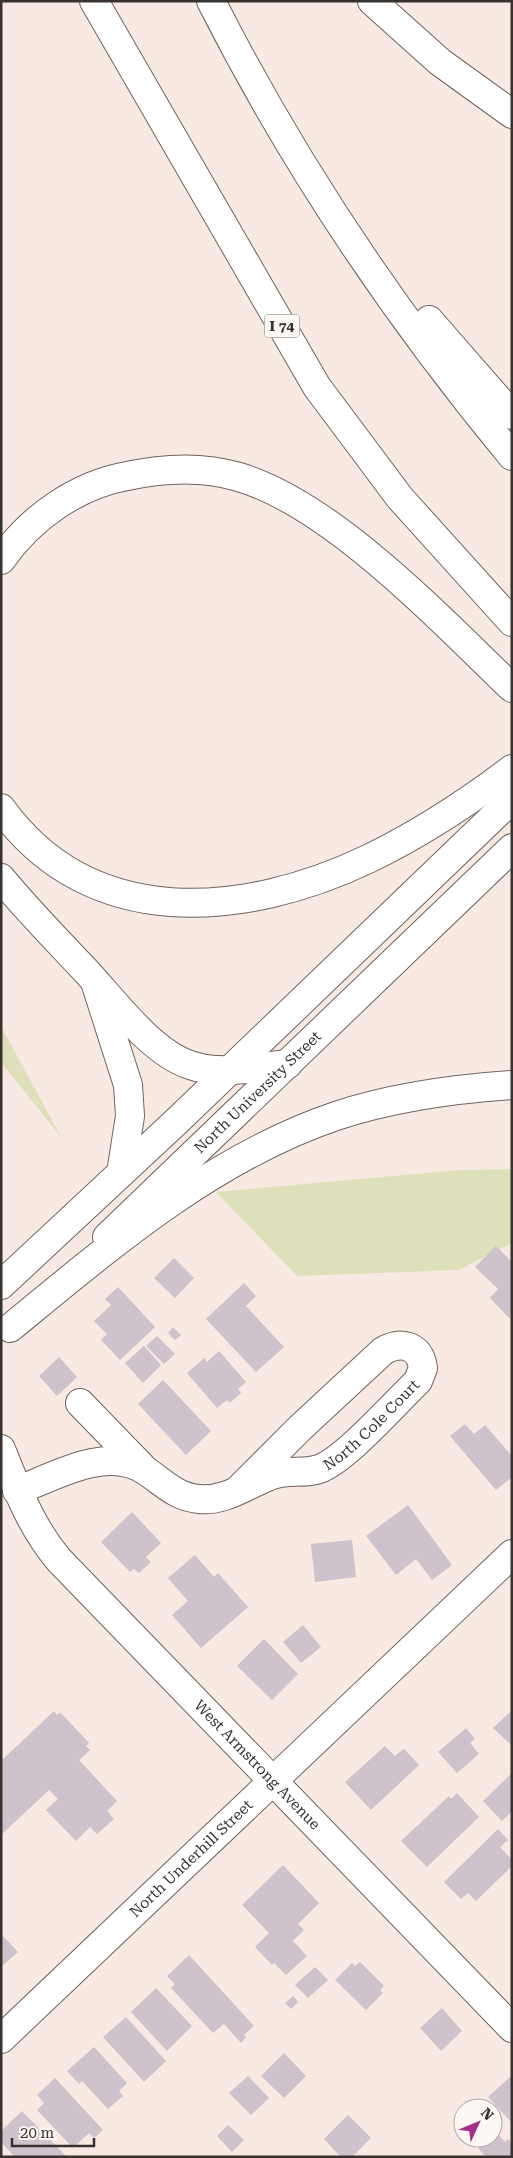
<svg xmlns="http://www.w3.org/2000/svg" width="513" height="2158" font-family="'Roboto Serif',serif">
<rect width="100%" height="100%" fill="#f8e9e2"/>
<g fill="#dde0b9">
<polygon points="1,1026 61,1137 1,1062"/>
<polygon points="512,1169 512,1243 459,1270 297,1276 216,1192 461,1170"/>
</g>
<g fill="#cec2cc">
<polygon points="496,1246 512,1262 512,1315 509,1318 490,1298 498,1289 475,1267"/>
<polygon points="174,1258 194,1278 175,1298 154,1278"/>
<polygon points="244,1283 256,1296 246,1306 284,1347 256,1372 206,1319"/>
<polygon points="118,1287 155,1327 120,1360 101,1340 107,1334 94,1321 111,1305 105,1299"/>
<polygon points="173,1327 181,1335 175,1340 168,1333"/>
<polygon points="157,1336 175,1354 164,1364 146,1346"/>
<polygon points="144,1346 161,1365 143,1383 125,1363"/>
<polygon points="219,1351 246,1382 238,1389 241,1393 230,1403 227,1400 217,1408 187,1373 204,1358 207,1362"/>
<polygon points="59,1357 77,1377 57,1396 39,1376"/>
<polygon points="163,1380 211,1431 186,1455 138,1404"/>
<polygon points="465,1424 474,1434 485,1425 512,1456 512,1477 496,1490 450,1436"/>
<polygon points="408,1505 452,1565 432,1580 416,1559 396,1575 366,1536"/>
<polygon points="132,1512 161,1543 146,1557 151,1562 139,1573 134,1569 130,1572 101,1542"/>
<polygon points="352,1540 356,1577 315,1582 311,1544"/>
<polygon points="195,1555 214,1577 218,1573 248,1607 201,1648 172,1615 188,1601 168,1578"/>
<polygon points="303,1625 321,1647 301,1663 283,1642"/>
<polygon points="264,1639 298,1674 272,1700 237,1666"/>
<polygon points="512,1710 512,1746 493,1728"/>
<polygon points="54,1711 57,1715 60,1712 89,1743 86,1746 90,1750 79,1760 117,1801 107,1811 114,1819 97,1834 90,1827 76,1841 46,1810 58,1799 49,1790 1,1835 1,1761"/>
<polygon points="466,1728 475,1739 470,1743 479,1754 457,1773 438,1752"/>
<polygon points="385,1746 395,1756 404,1749 419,1765 371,1810 345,1782"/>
<polygon points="512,1773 512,1811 502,1821 483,1801"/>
<polygon points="457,1793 479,1817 427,1867 401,1841 449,1796 451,1799"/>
<polygon points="498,1829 508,1840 500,1847 512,1860 512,1866 476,1901 468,1893 461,1899 444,1882"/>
<polygon points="283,1865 319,1903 298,1924 304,1930 293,1941 307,1956 286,1975 274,1963 272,1965 255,1947 269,1933 242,1905"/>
<polygon points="1,1934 18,1952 1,1967"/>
<polygon points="189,1955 254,2026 244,2035 246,2037 241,2043 224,2024 213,2033 171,1988 175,1984 167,1976"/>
<polygon points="360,1962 384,1986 380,1990 383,1993 366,2010 335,1980 352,1963 355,1966"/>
<polygon points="315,1967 328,1980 308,1998 295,1985"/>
<polygon points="156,1988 192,2026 167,2051 131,2012"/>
<polygon points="293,1996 298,2002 291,2009 285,2003"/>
<polygon points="442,2008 462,2031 441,2051 420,2028"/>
<polygon points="126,2017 166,2061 144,2082 103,2037"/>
<polygon points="94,2047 127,2083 119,2091 123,2096 108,2109 82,2081 79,2084 67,2071"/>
<polygon points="284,2053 306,2076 284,2098 261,2076"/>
<polygon points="248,2076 269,2098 251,2115 229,2093"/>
<polygon points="510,2077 512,2079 512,2123 488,2097"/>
<polygon points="55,2078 103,2130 94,2138 89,2133 73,2148 37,2110 44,2103 37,2095"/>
<polygon points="22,2111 66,2156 64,2157 15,2157 1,2142 1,2131"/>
<polygon points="348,2115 371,2138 352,2157 341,2157 324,2139"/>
<polygon points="228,2125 244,2140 232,2152 217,2136"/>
<polygon points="496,2132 505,2142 508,2139 512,2144 512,2157 486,2157 478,2148 489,2138 493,2138"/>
</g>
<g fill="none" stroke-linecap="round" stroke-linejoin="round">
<defs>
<g id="minor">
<polyline points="80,1403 143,1468"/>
<path id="s1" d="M1,1449C17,1489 31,1527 59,1560L512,2028"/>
<path id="s2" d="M17,1491C55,1476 107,1445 146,1471C164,1483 176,1497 199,1499C223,1502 245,1486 267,1477C286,1468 302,1475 319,1469C345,1460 395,1403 418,1381L423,1368C420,1346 402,1340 383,1351L300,1428L237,1491"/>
<path id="s3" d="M1,2039L512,1554"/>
</g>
<g id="major">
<path id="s4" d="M107,1237L512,848"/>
<polyline points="1,1285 178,1120 512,799"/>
</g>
<g id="highway">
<polyline points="94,1 317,387 400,498 512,622"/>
<path d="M211,1C293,163 396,316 512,456"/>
<polyline points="372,1 440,62 512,114"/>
<polyline points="429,320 512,415"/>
<path d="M1,560C30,518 77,485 127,476C164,468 202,466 239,477C333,505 441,620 512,688"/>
<path d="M1,808C90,932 244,918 368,859C418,835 467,803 512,769"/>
<path d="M1,878C28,911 58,941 86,971C114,1001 151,1052 190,1065C221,1076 256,1067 288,1064"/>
<polyline points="96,985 128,1085 130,1116 121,1173"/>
<path d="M10,1328C110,1246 212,1158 336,1116C393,1097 452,1089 512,1085"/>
</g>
</defs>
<use href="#minor" stroke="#70635d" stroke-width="30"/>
<use href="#major" stroke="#70635d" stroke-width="30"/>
<use href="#highway" stroke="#70635d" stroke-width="30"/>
<use href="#minor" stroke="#fff" stroke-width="28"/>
<use href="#major" stroke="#fff" stroke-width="28"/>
<use href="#highway" stroke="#fff" stroke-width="28"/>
</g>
<g text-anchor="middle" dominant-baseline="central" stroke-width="5" stroke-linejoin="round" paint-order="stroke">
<rect fill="#fef8f5" stroke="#736d6a" stroke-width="1" x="264.5" y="314.5" width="35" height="23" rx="4"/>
<g font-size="14" font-weight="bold" fill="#38322f">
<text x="282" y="326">I 74</text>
</g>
<g font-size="15" fill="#38322f" stroke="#fef8f5">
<text stroke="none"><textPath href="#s4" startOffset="209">North University Street</textPath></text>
<text stroke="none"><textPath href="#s2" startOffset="391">North Cole Court</textPath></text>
<text stroke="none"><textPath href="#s1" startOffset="411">West Armstrong Avenue</textPath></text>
<text stroke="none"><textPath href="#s3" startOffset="262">North Underhill Street</textPath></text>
</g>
</g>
<rect width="513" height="2158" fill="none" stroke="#38322f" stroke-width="5"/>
<g transform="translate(478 2123) rotate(46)"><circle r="24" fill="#fef8f5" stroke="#afa9a6"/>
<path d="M0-4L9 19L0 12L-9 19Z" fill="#a3308b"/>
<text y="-8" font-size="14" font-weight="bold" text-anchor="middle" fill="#38322f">N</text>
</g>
<path d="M12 2138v8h82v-8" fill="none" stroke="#38322f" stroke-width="2.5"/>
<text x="20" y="2138" font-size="15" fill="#38322f" stroke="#fef8f5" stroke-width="4" paint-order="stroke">20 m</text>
</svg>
